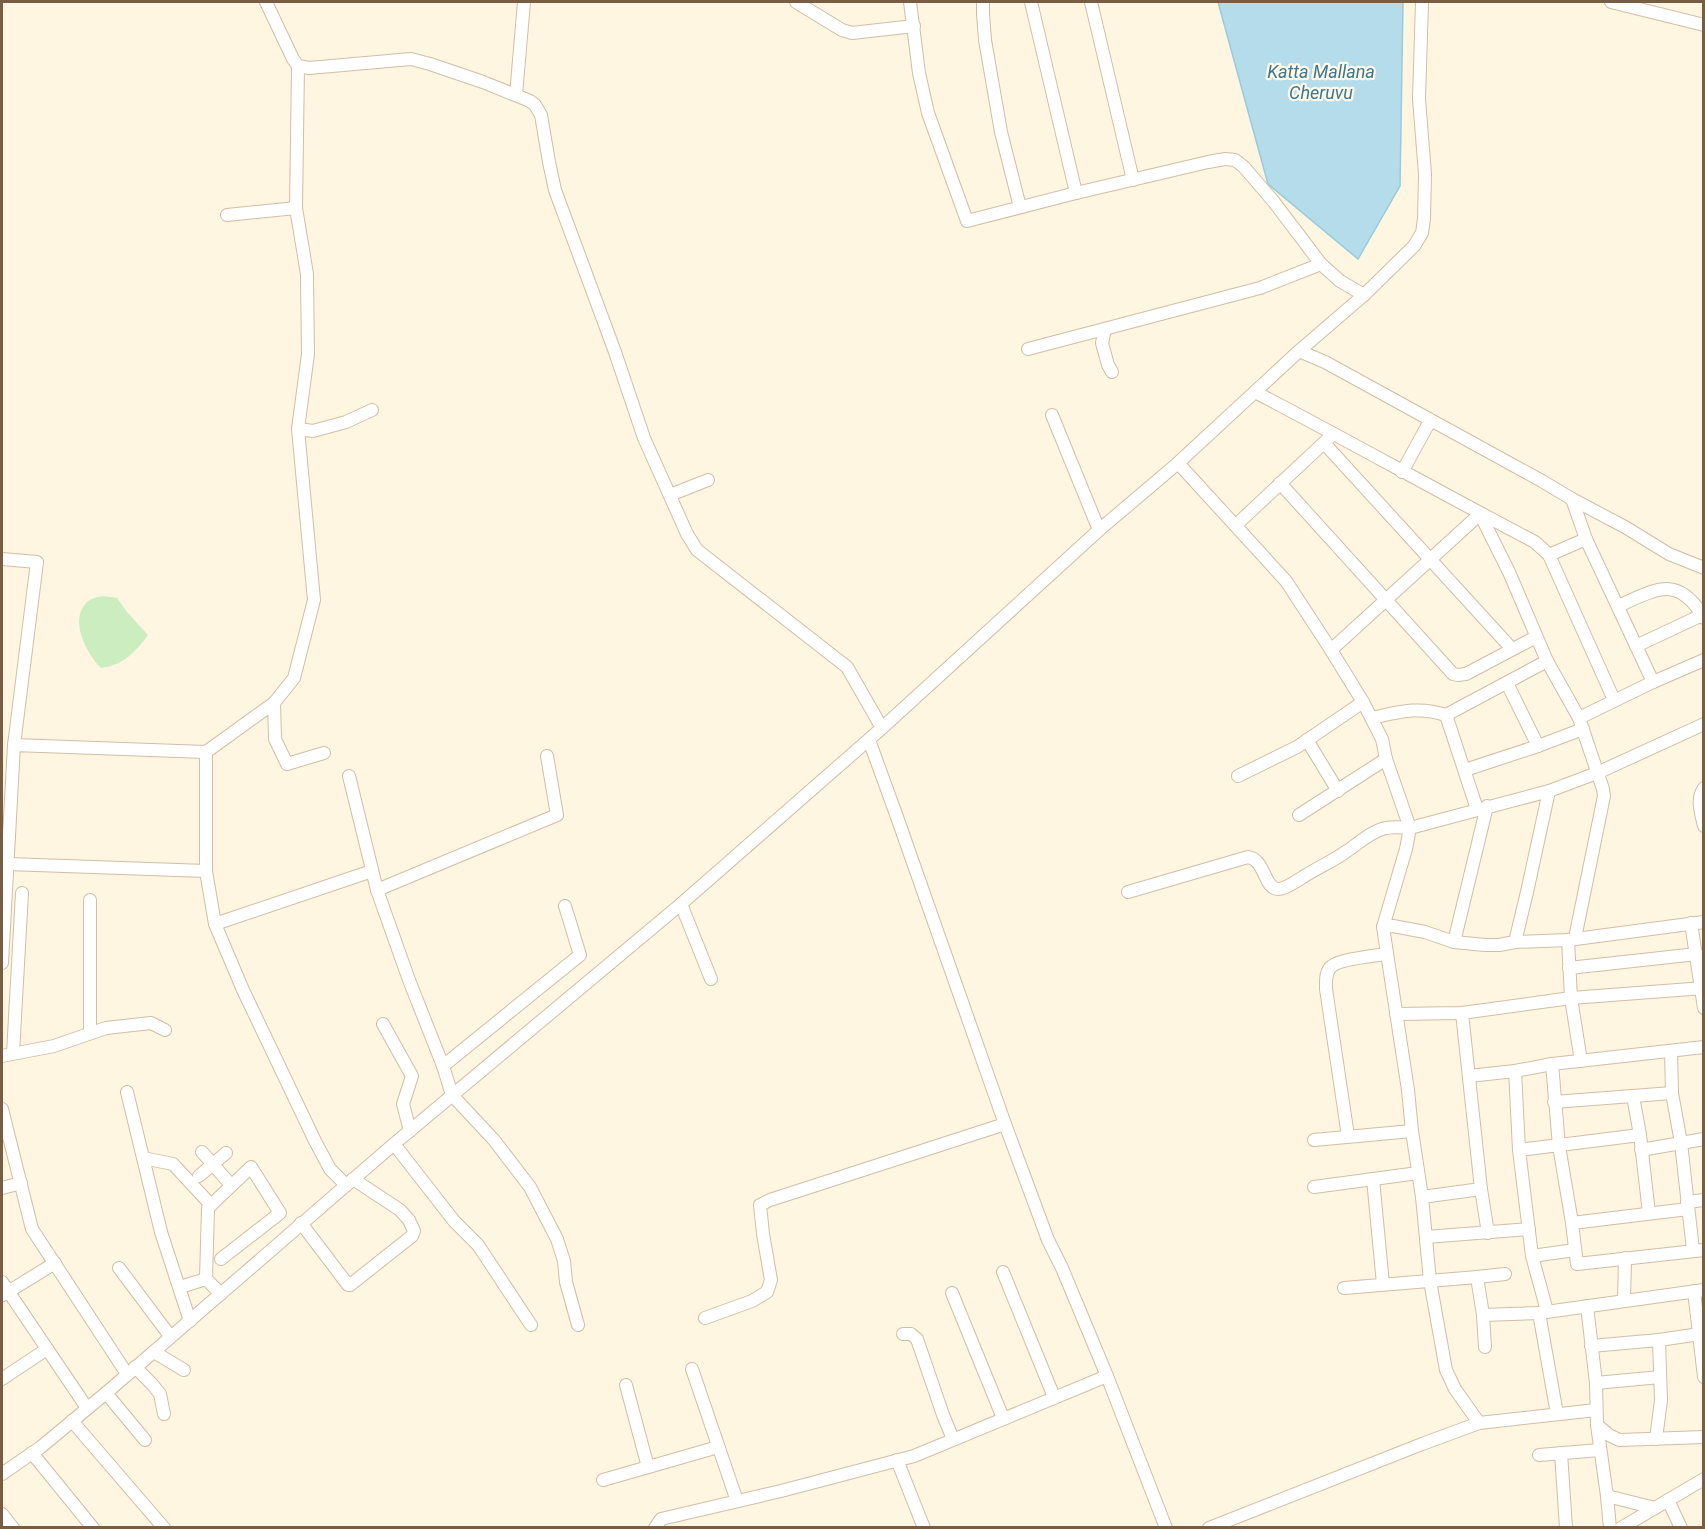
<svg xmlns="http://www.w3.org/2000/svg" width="1705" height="1529" font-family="Roboto,sans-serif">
<rect width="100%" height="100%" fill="#fef6e1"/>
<path fill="#ccedbf" d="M103,596L117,598L127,612L148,635C135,652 124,665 101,668C87,654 69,621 86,603C90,599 97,597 103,596Z"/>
<polygon fill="#b4dcea" stroke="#99cbdd" stroke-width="1.5" points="1218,2 1403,2 1400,186 1358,259 1268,184"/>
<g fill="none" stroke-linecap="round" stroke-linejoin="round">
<defs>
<g id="minor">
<polyline points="266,2 293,59 298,66 309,68 411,59 430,64 483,82 530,101 535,105 541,115 549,162 555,190 615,352 644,438 687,534 697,550 847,667 882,728"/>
<polyline points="796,2 842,30 852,33 914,26"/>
<polyline points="910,2 919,73 928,113 967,221 1076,193 1208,162 1225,159 1235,160 1244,167 1274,202 1321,264 1340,281 1364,295"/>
<polyline points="983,2 983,14 985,40 1001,132 1020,207"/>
<polyline points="1031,2 1076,193"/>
<polyline points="1091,2 1133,180"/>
<polyline points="1611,2 1704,25"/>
<polyline points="516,95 524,2"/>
<polyline points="227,215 296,208"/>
<polyline points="1105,329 1102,343 1108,365 1112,372"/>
<polyline points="1028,349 1260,288 1321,264"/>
<polyline points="1299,351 1325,362 1542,481 1572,499 1625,527 1669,554 1704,568"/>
<path d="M1255,392C1349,441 1441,493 1535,542L1549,555L1614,700"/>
<polyline points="1052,415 1099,530"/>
<polyline points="298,429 313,431 346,422 372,410"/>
<polyline points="1324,443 1512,649"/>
<polyline points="1178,463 1286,581 1331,650 1363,702 1382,739 1386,759 1410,828 1406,849 1383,927 1408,1090 1412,1131 1422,1197 1430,1281 1446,1370 1455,1389 1479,1423"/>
<polyline points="1402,472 1430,421"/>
<polyline points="1280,483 1453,674 1458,675 1466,674 1536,637"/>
<polyline points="670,495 708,480"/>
<polyline points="1572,499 1586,539 1653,682"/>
<polyline points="1236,525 1329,438"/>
<polyline points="1549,555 1586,539"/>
<polyline points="2,559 37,562 14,745"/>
<path d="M1618,606C1657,589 1678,574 1704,618"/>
<polyline points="1636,646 1702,615"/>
<polyline points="1331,650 1480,514 1509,572 1547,661 1579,718 1603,789 1604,796 1575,938"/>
<polyline points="1507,683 1538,746"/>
<polyline points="274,703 275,739 287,764 324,753"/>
<polyline points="1446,715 1477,809"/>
<path d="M1372,718C1399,712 1418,706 1446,715L1547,661"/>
<polyline points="1579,718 1653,682 1704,660"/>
<polyline points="869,740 897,817 1005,1124 1048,1240 1062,1268 1107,1376 1166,1528"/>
<polyline points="1307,740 1338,791"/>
<polyline points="206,752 206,871 215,924 243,990 315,1141 330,1169 346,1185"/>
<polyline points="1465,770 1538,746 1583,729"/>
<polyline points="349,776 377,890 409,980 443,1066 452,1095 494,1140 530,1187 557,1239 564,1261 566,1282 578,1325"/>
<polyline points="1238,776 1297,747 1363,702"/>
<path d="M1704,788C1696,799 1701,813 1704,826"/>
<polyline points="1299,815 1386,759"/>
<polyline points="2,861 8,864 206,871"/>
<polyline points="377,890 557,815 547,756"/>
<path d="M1128,892L1248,857C1265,859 1264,889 1278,889C1286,889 1296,881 1303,877C1317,868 1333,861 1347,851C1359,843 1369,833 1382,829C1391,826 1401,827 1410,828L1549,791L1597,773L1704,724"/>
<polyline points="681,904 711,979"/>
<polyline points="1691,923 1704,1008"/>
<polyline points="215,924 372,871"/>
<polyline points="1383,927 1393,926 1425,932 1454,942 1485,945 1499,945 1515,942 1568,940 1704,922"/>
<polyline points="1568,940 1571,998 1581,1061"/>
<polyline points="1454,942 1487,806"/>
<polyline points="1515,942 1527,892 1549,791"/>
<polyline points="2,963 14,745 206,752 274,703 294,678 314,600 298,429 308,354 307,274 296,208 298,66"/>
<polyline points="1569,968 1697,954"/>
<polyline points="1462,1013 1481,1189 1488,1233"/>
<polyline points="1396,1014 1462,1013 1571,998 1704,988"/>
<polyline points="383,1024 412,1076 403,1104 410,1131"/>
<polyline points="90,1033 90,900"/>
<polyline points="1671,1051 1672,1093 1681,1143 1693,1250"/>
<polyline points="13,1053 22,893"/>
<polyline points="2,1056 54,1046 106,1028 151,1023 165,1030"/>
<polyline points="1552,1064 1559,1146 1572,1223"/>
<polyline points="443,1066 580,955 565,906"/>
<polyline points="1515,1071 1519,1150 1532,1256 1575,1250"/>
<polyline points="1469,1076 1515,1071 1552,1064 1704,1047"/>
<polyline points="127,1092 161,1232 190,1321"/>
<polyline points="1633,1096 1640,1135 1649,1213"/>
<polyline points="1554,1102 1672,1093"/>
<polyline points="2,1109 32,1229 127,1374"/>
<path d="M1348,1136L1326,989C1326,981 1325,971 1332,966C1340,959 1374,956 1386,954"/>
<polyline points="1314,1140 1412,1131"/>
<polyline points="394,1144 454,1221 478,1245 531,1325"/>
<polyline points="1519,1150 1640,1135"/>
<polyline points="1641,1150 1704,1139"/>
<polyline points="202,1152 231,1185"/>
<polyline points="143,1158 173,1164 211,1205"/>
<polyline points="199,1176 226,1153"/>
<polyline points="1373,1179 1383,1284"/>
<polyline points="1314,1187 1418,1173"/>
<polyline points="2,1188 21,1183"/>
<polyline points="1422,1197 1481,1189"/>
<polyline points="1687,1202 1704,1200"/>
<polyline points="1688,1209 1572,1223 1577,1264 1704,1250"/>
<polyline points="301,1223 348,1285 350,1285 412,1236 414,1231 409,1220 400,1210 353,1179"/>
<polyline points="1426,1237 1529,1229"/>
<polyline points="1532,1256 1547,1311"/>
<polyline points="119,1268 170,1336"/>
<polyline points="1003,1272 1054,1397"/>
<polyline points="1477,1277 1505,1274"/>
<polyline points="2,1282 87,1408"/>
<polyline points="180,1287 206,1279"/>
<polyline points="1344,1288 1477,1277 1483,1315 1485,1347"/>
<polyline points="1694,1291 1704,1377"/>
<polyline points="952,1293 1003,1418"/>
<polyline points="221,1294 206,1279 208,1208 251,1167 280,1213 221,1259"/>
<polyline points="3,1295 55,1263"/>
<polyline points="1624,1301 1625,1258"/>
<polyline points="1587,1306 1596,1383 1597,1425 1607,1496 1610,1528"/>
<polyline points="1539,1313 1557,1414"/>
<polyline points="1483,1315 1539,1313 1704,1290"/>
<polyline points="705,1318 752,1301 767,1292 771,1280 763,1234 760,1205 770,1200 1005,1124"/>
<polyline points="903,1334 911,1334 917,1339 943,1415 953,1439"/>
<polyline points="1591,1346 1659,1340 1700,1334"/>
<polyline points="154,1352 184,1370"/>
<polyline points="135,1367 152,1384 160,1394 164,1414"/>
<polyline points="692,1369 737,1501"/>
<polyline points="2,1379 47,1349"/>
<polyline points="1596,1383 1660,1377"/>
<polyline points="626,1385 648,1467"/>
<polyline points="106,1393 145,1440"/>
<polyline points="72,1421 164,1528"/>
<polyline points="1597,1425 1609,1435 1619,1440 1704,1437"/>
<polyline points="1656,1439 1661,1400 1659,1340"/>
<polyline points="32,1453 93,1528"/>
<polyline points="1561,1453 1566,1528"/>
<polyline points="1539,1455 1600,1450"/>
<polyline points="897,1460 924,1528"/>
<polyline points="2,1474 41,1447 106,1393 394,1144 681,904 882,728 1099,530 1178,463 1299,351 1364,295 1414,246 1422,233 1424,219 1425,174 1419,99 1422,2"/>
<polyline points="603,1480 718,1447"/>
<polyline points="1607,1496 1655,1508"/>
<polyline points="1668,1500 1681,1528"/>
<polyline points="2,1514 13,1528"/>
<polyline points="655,1528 661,1519 781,1491 914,1456 1107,1376"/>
<polyline points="1209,1528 1422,1444 1479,1423 1596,1410"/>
<polyline points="1621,1528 1704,1479"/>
</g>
</defs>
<use href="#minor" stroke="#d1bea7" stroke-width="14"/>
<use href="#minor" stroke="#fff" stroke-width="12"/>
</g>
<g text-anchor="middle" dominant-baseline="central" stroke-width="4.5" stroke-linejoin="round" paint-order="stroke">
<g font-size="18" font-style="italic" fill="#3d788e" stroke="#fff9ea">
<text x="1321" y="71">Katta Mallana<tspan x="1321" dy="21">Cheruvu</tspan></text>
</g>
</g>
<rect width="1705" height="1529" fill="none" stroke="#785d45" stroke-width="6"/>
</svg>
